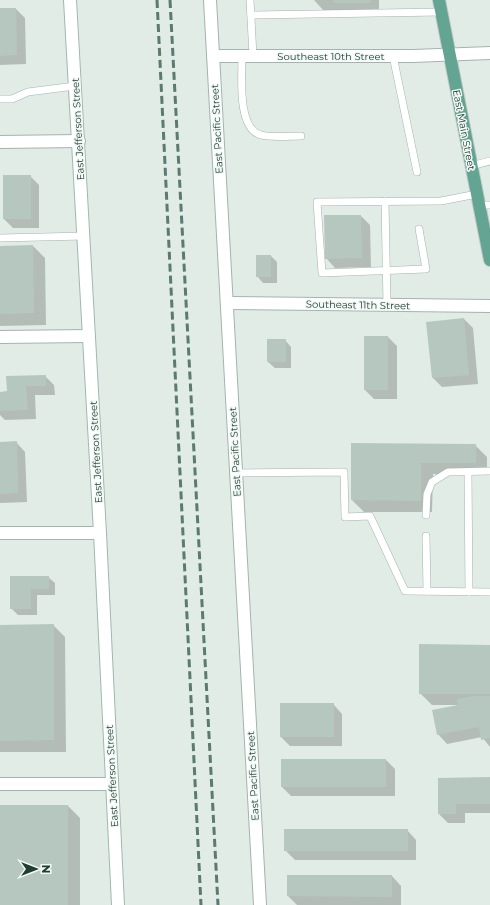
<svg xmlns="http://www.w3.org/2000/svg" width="490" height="905" font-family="Montserrat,sans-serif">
<rect width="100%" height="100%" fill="#e1ece7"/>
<g fill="#0003">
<polygon points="314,0 379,0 379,12 323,10"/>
<polygon points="0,9 16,9 25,18 26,64 0,65"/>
<polygon points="30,176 39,185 39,228 13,228 4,219"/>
<polygon points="361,216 370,225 371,267 335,268 326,258"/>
<polygon points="33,246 45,258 46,325 0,326 0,247"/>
<polygon points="271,256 277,262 277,283 263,283 257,276"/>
<polygon points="464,319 473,328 478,384 442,387 433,378"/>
<polygon points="388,337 397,346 397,399 374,399 365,390"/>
<polygon points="285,340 291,347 291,368 275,368 268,362"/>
<polygon points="45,376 54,385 55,395 35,395 36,419 5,420 0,415 0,393 8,392"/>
<polygon points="16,442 25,452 27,502 0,503 0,443"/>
<polygon points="352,444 475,445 487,457 487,475 433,474 432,512 364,512 352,500"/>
<polygon points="11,577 48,577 55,583 55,595 37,595 37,615 18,615 11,608"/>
<polygon points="53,625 65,637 66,752 0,752 0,626"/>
<polygon points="490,646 490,747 482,737 447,744 438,734 457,705 432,705 420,693"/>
<polygon points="333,704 342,714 342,746 290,746 281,737"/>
<polygon points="282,760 386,760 395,769 395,796 291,796 282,787"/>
<polygon points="490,778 490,813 465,813 465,823 448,823 439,814 439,779"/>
<polygon points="0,806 68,806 80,818 80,905 0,905"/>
<polygon points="407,830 416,840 416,860 295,860 285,850"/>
<polygon points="392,876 401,886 401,905 297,905 288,896"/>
</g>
<g fill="#b6c7c0">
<rect x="334" y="0" width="36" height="3"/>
<polygon points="0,8 16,8 17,55 0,56"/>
<rect x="3" y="175" width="28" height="44"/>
<polygon points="324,215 361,215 362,258 325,259"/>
<polygon points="33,245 34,313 0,314 0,246"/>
<rect x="256" y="255" width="15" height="22"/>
<polygon points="464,318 469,375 432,378 426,322"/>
<rect x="364" y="336" width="24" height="54"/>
<rect x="267" y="339" width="19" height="23"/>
<polygon points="46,375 46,386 26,386 28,410 0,411 0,392 7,391 6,376"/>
<polygon points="17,441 18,493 0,494 0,442"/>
<polygon points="351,443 476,444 476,463 421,463 421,501 351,500"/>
<polygon points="10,576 49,576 49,589 31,589 31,609 10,609"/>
<polygon points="54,624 54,740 0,741 0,625"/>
<polygon points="419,644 490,645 490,694 419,694"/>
<polygon points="473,696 490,696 490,738 481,740 479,727 437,735 432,710 458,705 457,699"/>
<rect x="280" y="703" width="54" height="34"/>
<rect x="281" y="759" width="105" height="28"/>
<polygon points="490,777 490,804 456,804 456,814 438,814 438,778"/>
<rect x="0" y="805" width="68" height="100"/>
<rect x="284" y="829" width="124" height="22"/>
<polygon points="287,875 392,875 392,897 287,896"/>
</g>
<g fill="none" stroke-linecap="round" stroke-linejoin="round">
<defs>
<g id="lane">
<polyline points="250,0 253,56"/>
<polyline points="251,15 441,12"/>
<path d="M242,56C242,76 237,129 261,135C271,138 291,136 301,136"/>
<polyline points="393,56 417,172"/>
<polyline points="0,99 12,99 28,92 75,86"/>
<polyline points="471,166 490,161"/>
<polyline points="385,201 387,305"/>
<polyline points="479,205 490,205"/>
<polyline points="419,229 426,269 322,273 317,202 441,201 477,194"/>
<polyline points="0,238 84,236"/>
<polyline points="468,472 469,592"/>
<polyline points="236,473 344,472 345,517 370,516 405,591 490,592"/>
<polyline points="426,515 427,494 432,482 448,472 490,471"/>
<polyline points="426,536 427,591"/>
</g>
<g id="street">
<polyline points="210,0 260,905"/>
<polyline points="213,56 413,56 490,53"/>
<polyline points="0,142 79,141"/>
<polyline points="227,303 490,306"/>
<polyline points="0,337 89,336"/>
<polyline points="0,533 100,533"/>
<polyline points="0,784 112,784"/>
</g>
<polyline id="secondary" points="70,0 100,533 118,905"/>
<polyline id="primary" points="439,0 490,260"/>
</defs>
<use href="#lane" stroke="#a3b4ae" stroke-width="8"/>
<use href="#street" stroke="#a3b4ae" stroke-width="14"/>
<use href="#secondary" stroke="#9fb9af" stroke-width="14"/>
<use href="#primary" stroke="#c1c9c7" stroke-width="14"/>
<use href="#lane" stroke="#fff" stroke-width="7"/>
<use href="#street" stroke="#fff" stroke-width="12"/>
<use href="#secondary" stroke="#fff" stroke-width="12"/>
<use href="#primary" stroke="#63a492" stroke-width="12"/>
<g stroke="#5b7a71" stroke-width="3" stroke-dasharray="8 4" stroke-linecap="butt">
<polyline points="157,0 201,905"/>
<polyline points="170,0 218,905"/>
</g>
</g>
<g text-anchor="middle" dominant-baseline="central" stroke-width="3" stroke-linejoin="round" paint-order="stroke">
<g font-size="10" fill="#203e36" stroke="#f2f9f5">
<text x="331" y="56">Southeast 10th Street</text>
<text transform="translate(78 129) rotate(-93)">East Jefferson Street</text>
<text transform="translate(217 129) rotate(-93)">East Pacific Street</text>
<text transform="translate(464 130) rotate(79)">East Main Street</text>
<text transform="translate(358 305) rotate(1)">Southeast 11th Street</text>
<text transform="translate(96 452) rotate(-93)">East Jefferson Street</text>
<text transform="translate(235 452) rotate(-93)">East Pacific Street</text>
<text transform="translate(112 776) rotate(-93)">East Jefferson Street</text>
<text transform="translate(253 776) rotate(-93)">East Pacific Street</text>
</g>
</g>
<g transform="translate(36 869) rotate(90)" stroke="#f2f9f5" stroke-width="3" paint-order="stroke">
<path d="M0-3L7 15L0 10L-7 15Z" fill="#203e36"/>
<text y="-6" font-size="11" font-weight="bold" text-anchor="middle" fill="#203e36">N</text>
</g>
</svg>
